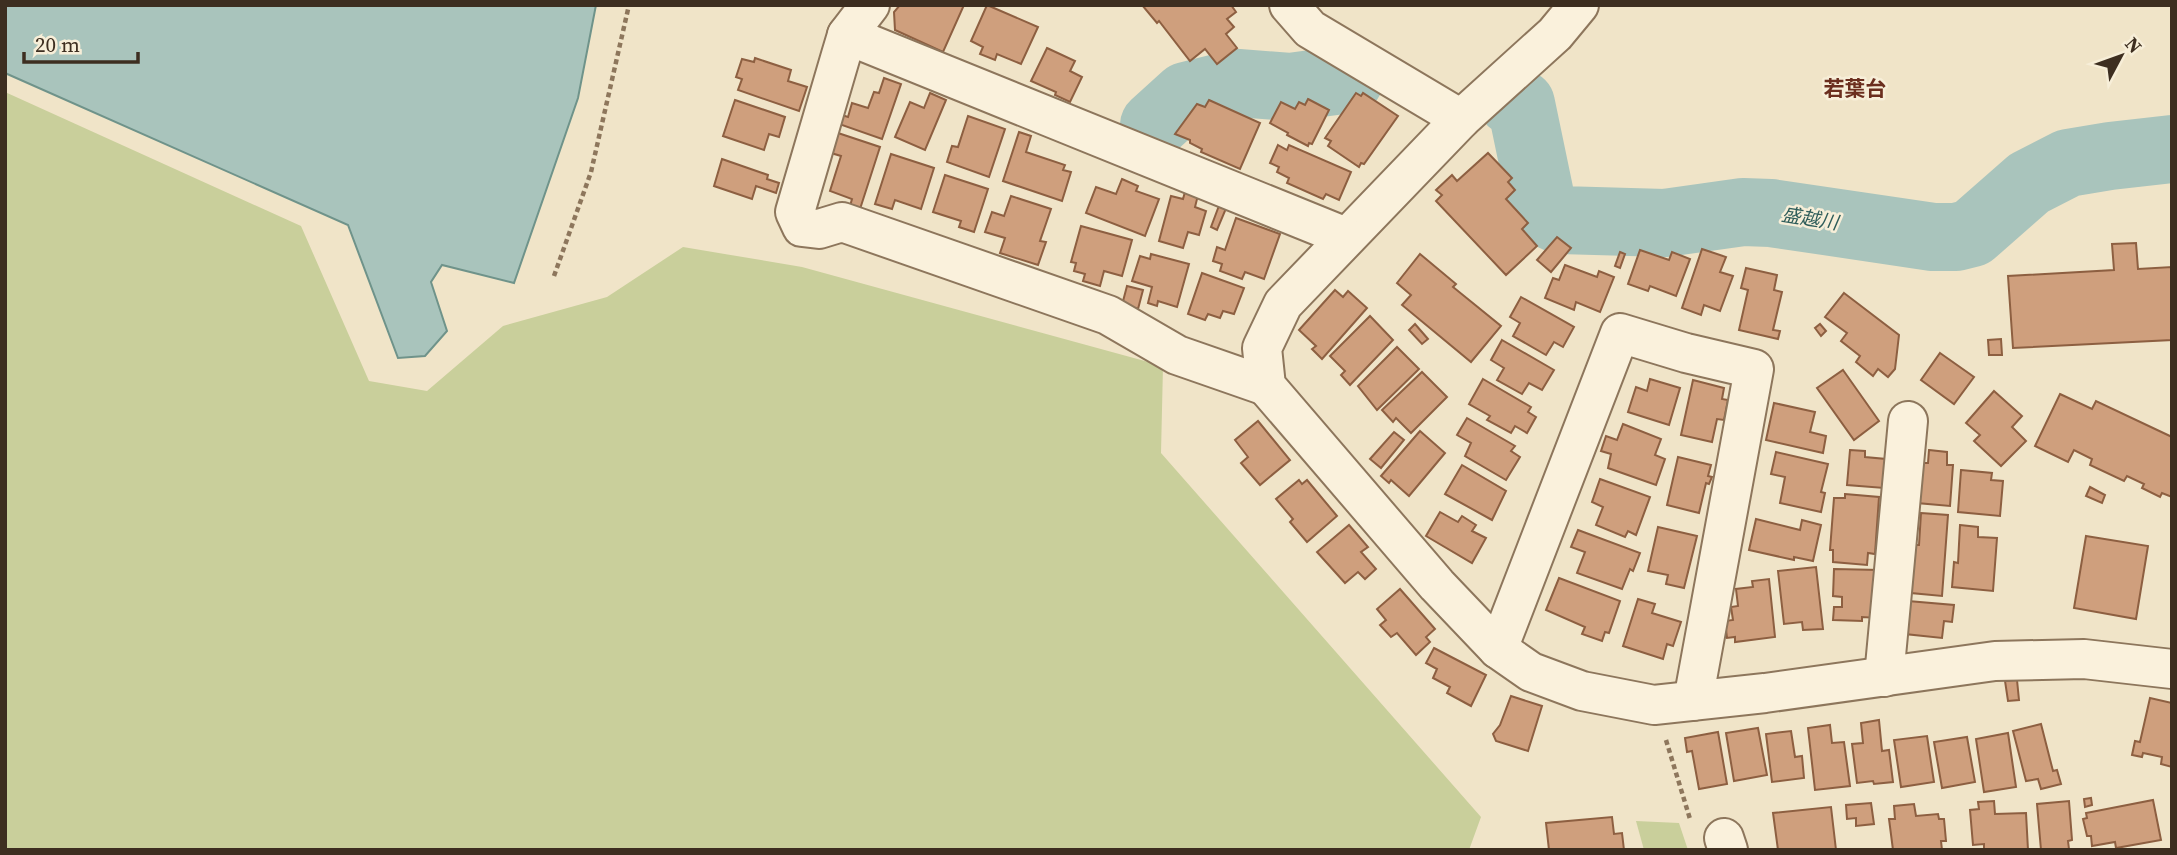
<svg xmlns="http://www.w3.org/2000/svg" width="2177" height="855" font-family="'Source Serif 4','Noto Sans JP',serif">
<rect width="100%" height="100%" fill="#f0e4c8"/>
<g fill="#c9cf9b">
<polygon points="5,92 301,226 369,381 427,391 503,326 607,297 683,247 802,267 1163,366 1161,453 1481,817 1469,850 5,850"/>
<polygon points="1636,821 1679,823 1688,850 1644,850"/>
</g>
<polygon fill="#a9c4bc" stroke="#6f938a" stroke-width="2" points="5,5 596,5 578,98 514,283 442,265 431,282 447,331 425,356 398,358 348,225 5,73"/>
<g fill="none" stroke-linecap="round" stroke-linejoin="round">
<g stroke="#a9c4bc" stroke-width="68">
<polyline points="1512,102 1521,104 1541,200 1547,214 1560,220 1665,223 1743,212 1771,213 1933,237 1956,237 1972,233 2029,183 2068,163 2110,156 2172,149"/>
<polyline points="1154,125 1186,96 1238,83 1290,87 1350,79"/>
</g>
</g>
<g fill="#cf9f7d" stroke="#8d5f41" stroke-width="2">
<polygon points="900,5 964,5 943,52 895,30 894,12"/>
<polygon points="987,5 1038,27 1021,64 997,54 995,60 980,54 983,47 971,41"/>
<polygon points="1142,5 1231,5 1236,12 1227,19 1234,27 1226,34 1237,48 1217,64 1205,49 1190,61 1159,21 1157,23"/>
<polygon points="1047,48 1075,61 1070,71 1082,77 1070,102 1055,95 1056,92 1031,81"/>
<polygon points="755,58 791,70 788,81 807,87 799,111 738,90 742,79 736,77 742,59 754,62"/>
<polygon points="884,78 901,84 882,139 839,124 842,115 848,117 852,103 868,108 874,92 879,93"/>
<polygon points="930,93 946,100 925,150 895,137 910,102 924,108"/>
<polygon points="1356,93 1361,96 1363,93 1398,116 1364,164 1361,163 1359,167 1328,146 1331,141 1325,138"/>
<polygon points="1308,99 1329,110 1312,144 1309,143 1308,146 1287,135 1288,133 1270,123 1281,102 1295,109 1299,102 1305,105"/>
<polygon points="735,100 785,117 779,137 769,134 764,150 723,136"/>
<polygon points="1209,100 1260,123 1240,169 1201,152 1202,149 1190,143 1190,140 1175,134 1197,104 1205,107"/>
<polygon points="968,116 1005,129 989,177 947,162 952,146 958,147"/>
<polygon points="1019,132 1031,136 1026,152 1065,165 1063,170 1071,172 1062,201 1003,181"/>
<polygon points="838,133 880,147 860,209 850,206 852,199 830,191 841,156 831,153"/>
<polygon points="1278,145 1287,150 1289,145 1351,172 1339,200 1326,194 1323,199 1287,183 1289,178 1277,172 1279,167 1270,163"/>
<polygon points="1488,153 1512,178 1508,182 1515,190 1506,199 1528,223 1522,229 1537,246 1506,275 1436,201 1442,195 1436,190 1452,175 1457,181"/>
<polygon points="891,154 934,168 921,209 895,200 892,209 875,204"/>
<polygon points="722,159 768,175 767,179 779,183 776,193 756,186 752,199 714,186"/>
<polygon points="945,175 988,189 974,232 959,227 961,221 933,212"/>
<polygon points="1122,179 1138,186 1136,191 1159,199 1145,236 1086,213 1096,187 1116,194"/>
<polygon points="1185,192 1198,195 1195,207 1206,211 1199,235 1188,232 1183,248 1159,241 1171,196 1183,199"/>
<polygon points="1011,196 1051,209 1040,241 1046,242 1038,265 1000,253 1005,238 985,232 992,212 1004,216"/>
<polygon points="1220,203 1227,206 1217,230 1211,227"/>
<polygon points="1236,218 1280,234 1264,279 1245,272 1242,279 1220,271 1222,264 1213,261 1217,247 1225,250"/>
<polygon points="1081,226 1132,240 1122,276 1104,271 1100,286 1083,281 1085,274 1074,271 1076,263 1071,262"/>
<polygon points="1557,237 1571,248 1551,272 1537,260"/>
<polygon points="2136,243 2138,269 2172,267 2172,340 2013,348 2008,276 2114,270 2112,244"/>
<polygon points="1702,249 1726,257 1720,272 1733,276 1720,311 1704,305 1701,315 1682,308"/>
<polygon points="1640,250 1669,260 1672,252 1690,259 1676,296 1650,286 1648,291 1628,284"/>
<polygon points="1620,252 1625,254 1620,268 1615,266"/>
<polygon points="1151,254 1189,264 1177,307 1158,301 1157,306 1148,303 1152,287 1132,281 1140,256 1150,259"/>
<polygon points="1420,254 1456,284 1453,287 1501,326 1471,362 1402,305 1411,295 1397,283"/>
<polygon points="1565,265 1597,277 1599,271 1614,277 1600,312 1576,302 1574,310 1545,298 1553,278 1559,280"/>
<polygon points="1746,268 1777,275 1774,290 1782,292 1773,330 1780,331 1778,339 1739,330 1748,290 1741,288"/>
<polygon points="1202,273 1244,288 1234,314 1223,311 1220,318 1208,314 1205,320 1188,314"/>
<polygon points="1127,286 1143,290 1138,309 1122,305"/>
<polygon points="1335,290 1343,297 1348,291 1367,308 1322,359 1312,349 1316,346 1299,330"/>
<polygon points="1844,293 1899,335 1895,369 1888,377 1878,369 1873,376 1856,362 1860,356 1841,341 1847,333 1825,317"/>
<polygon points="1521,297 1574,327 1563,347 1554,342 1546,355 1513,336 1520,323 1510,317"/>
<polygon points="1370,316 1393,340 1350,385 1341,375 1345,371 1330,356"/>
<polygon points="1415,324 1428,339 1422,344 1409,330"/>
<polygon points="1820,324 1826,331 1821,336 1815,328"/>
<polygon points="2001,339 2002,355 1989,355 1988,340"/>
<polygon points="1502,340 1554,370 1542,390 1529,383 1522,394 1497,380 1504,368 1491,360"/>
<polygon points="1397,347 1419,369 1377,410 1358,386"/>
<polygon points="1940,353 1974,377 1954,404 1921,380"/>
<polygon points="1843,370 1879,421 1854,440 1817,388"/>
<polygon points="1422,372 1447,397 1411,433 1396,418 1393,422 1382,410"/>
<polygon points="1483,379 1531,407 1528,412 1536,417 1527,433 1515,426 1511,433 1487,420 1490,416 1469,404"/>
<polygon points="1650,379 1680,388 1669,425 1628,412 1636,387 1647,391"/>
<polygon points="1693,380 1724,388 1722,399 1728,400 1724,420 1717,419 1712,442 1681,435"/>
<polygon points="1994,391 2022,416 2012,427 2026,441 2001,466 1974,441 1980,435 1966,423"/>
<polygon points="2060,394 2092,409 2096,401 2172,437 2172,497 2162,493 2160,497 2142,488 2144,484 2127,476 2124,481 2090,465 2092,459 2074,450 2068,462 2035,446"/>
<polygon points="1774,403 1815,412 1810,432 1826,436 1823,453 1766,440"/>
<polygon points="1467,418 1515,446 1511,451 1520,457 1506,480 1465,456 1471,443 1457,435"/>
<polygon points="1258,421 1290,460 1260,485 1241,463 1248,457 1235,440"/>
<polygon points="1623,424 1661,439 1655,455 1665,459 1656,485 1608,468 1611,454 1601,451 1606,436 1617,440"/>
<polygon points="1420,431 1445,453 1409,496 1391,480 1389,483 1381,476"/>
<polygon points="1394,432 1404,440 1381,468 1370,459"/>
<polygon points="1850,450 1865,451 1865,457 1886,459 1884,488 1847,485"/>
<polygon points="1929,450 1947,452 1947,465 1953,465 1950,506 1917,503 1920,463 1928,463"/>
<polygon points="1776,452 1828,464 1821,492 1825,493 1821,512 1780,503 1785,477 1771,474"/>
<polygon points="1678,457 1711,465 1708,476 1712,477 1709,484 1706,483 1699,513 1667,505"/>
<polygon points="1462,465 1506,491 1492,520 1445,494"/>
<polygon points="1961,470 1992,473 1991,480 2003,481 2000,516 1958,512"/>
<polygon points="1600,479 1650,497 1636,535 1628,531 1625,537 1596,525 1603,507 1592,502"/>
<polygon points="1299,480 1302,484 1307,480 1337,516 1307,542 1290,522 1293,519 1276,499"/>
<polygon points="2090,487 2105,495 2102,503 2086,496"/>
<polygon points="1845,494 1879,497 1875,554 1868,553 1867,565 1833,562 1833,550 1830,550 1834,498 1845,498"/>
<polygon points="1440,512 1458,522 1462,516 1476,525 1472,531 1486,538 1472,563 1426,536"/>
<polygon points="1921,513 1948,515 1942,596 1911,593 1915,545 1919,545"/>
<polygon points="1756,519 1800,530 1802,520 1821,525 1813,561 1794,557 1794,560 1749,550"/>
<polygon points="1349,525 1368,547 1361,552 1376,569 1365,579 1358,572 1345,583 1317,552"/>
<polygon points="1960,525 1978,527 1978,537 1997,538 1993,591 1952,587 1954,562 1958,563"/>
<polygon points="1658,527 1697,536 1684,588 1666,584 1668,575 1648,571"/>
<polygon points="1578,530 1640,553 1633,571 1630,569 1622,589 1577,573 1585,552 1571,547"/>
<polygon points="2086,536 2148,546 2136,619 2074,608"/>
<polygon points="1816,567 1823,629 1803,630 1802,622 1784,624 1778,571"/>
<polygon points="1834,569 1880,570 1878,618 1862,617 1862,621 1833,620 1834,607 1842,607 1842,597 1833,596"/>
<polygon points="1559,578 1620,601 1609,633 1605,632 1602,641 1582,634 1585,627 1546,610"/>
<polygon points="1769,579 1775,637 1735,642 1735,637 1727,638 1725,621 1733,620 1731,607 1738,606 1736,589 1753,587 1752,581"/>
<polygon points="1400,589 1435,629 1426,637 1430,642 1416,655 1397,633 1391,637 1380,625 1386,620 1377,609"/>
<polygon points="1638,599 1655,604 1652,613 1681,622 1673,646 1667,644 1663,659 1623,646"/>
<polygon points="1908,601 1954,605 1952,622 1944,621 1942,638 1905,634"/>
<polygon points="1434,648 1486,675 1471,706 1447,693 1450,687 1433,678 1437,669 1426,663"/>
<polygon points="2017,680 2019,700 2008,701 2005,681"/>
<polygon points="1511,696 1542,706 1528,751 1496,741 1493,734 1500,725"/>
<polygon points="2150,698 2172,703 2172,767 2161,764 2162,757 2143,753 2142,757 2132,755 2135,741 2140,742"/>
<polygon points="1879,720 1882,751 1889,750 1893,782 1874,784 1873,781 1857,783 1852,744 1863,743 1861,723"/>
<polygon points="2041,724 2053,771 2057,770 2061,784 2041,789 2038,779 2026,781 2013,731"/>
<polygon points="1830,725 1832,743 1844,742 1850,786 1815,790 1808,728"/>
<polygon points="1758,728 1767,775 1734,781 1726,733"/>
<polygon points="1791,731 1795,757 1802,756 1804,778 1772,782 1766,734"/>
<polygon points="1718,732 1727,784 1699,789 1692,751 1687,752 1685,738"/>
<polygon points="2008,733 2016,787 1984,792 1976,739"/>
<polygon points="1927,736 1934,782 1901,787 1894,740"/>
<polygon points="1967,737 1975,782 1942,788 1934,742"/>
<polygon points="2091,798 2092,805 2085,807 2084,799"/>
<polygon points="2153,800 2161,840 2116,848 2115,842 2092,846 2091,836 2087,836 2083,819 2087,818 2086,813"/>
<polygon points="1994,801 1995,814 2026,813 2028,850 1984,850 1984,844 1973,845 1970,810 1979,809 1978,802"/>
<polygon points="2069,801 2072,840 2068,841 2069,849 2041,850 2037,804"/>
<polygon points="1871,803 1874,824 1856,826 1856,818 1847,819 1846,805"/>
<polygon points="1914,804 1916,816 1938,814 1939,819 1944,819 1946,841 1941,841 1942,850 1893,850 1889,819 1895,819 1894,806"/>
<polygon points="1831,807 1836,850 1778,850 1773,813"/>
<polygon points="1612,817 1614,834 1622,833 1624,850 1549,850 1546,823"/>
</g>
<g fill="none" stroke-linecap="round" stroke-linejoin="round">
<defs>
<g id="minor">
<polyline points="870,5 847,35 841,55 795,212 802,227 819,229 842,222 1108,315 1177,355 1266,386"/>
<polyline points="1289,5 1310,29 1461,119"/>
<polyline points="1579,5 1555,34 1461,119 1283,304 1262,348 1266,386 1437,585 1498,649 1531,672 1582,691 1654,705 1765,693 1995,661 2084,659 2172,669"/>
<polyline points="847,35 1346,237"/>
<polyline points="1498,649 1620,333 1686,353 1754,369 1693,701"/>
<polyline points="1884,677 1908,421"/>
<polyline points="1724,838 1728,850"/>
</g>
</defs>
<use href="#minor" stroke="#8d765c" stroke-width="42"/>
<g stroke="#8d765c" stroke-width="4.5" stroke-dasharray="5 3.5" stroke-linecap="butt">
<polyline points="554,276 591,172 629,5"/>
<polyline points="1666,740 1690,819"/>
</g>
<use href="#minor" stroke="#faf1dc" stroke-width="38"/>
</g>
<g text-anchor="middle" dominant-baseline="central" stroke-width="5" stroke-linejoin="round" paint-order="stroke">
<g font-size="19" font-style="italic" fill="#2f5d5a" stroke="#f7eed8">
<text transform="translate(1810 218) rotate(9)">盛越川</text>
</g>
<g font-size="21" font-weight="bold" fill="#6b2e1e" stroke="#f7eed8">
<text x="1855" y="88">若葉台</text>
</g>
</g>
<rect width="2177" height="855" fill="none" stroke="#3d2e20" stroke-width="14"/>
<g transform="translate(2121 56) rotate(49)" stroke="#f7eed8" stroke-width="5" paint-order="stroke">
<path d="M0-5L12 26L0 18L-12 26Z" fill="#3d2e20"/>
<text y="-10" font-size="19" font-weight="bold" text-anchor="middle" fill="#3d2e20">N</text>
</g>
<path d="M24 52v10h114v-10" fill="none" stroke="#3d2e20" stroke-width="3.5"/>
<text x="35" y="52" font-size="21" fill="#3d2e20" stroke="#f7eed8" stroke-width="5" paint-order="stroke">20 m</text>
</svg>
